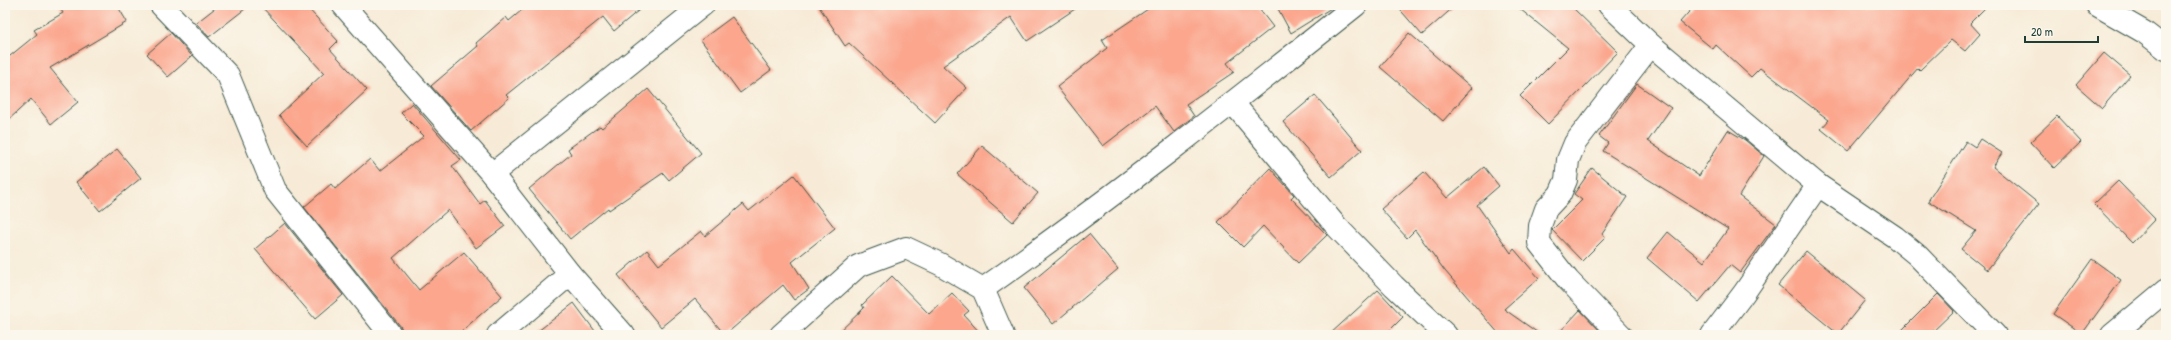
<svg xmlns="http://www.w3.org/2000/svg" width="2171" height="340" font-family="'Patrick Hand',sans-serif">
<rect width="100%" height="100%" fill="#fbf7ec"/>
<filter id="ink" filterUnits="userSpaceOnUse"><feTurbulence type="fractalNoise" baseFrequency=".025" numOctaves="2"/><feDisplacementMap in="SourceGraphic" scale="8" xChannelSelector="R" yChannelSelector="G"/><feConvolveMatrix kernelMatrix="1 2 1 2 8 2 1 2 1" color-interpolation-filters="sRGB"/></filter>
<filter id="wash" filterUnits="userSpaceOnUse"><feTurbulence type="fractalNoise" baseFrequency=".012" numOctaves="4" result="noise"/><feDisplacementMap in="SourceGraphic" scale="16" xChannelSelector="R" yChannelSelector="G"/><feGaussianBlur stdDeviation="0.9" result="paint"/><feColorMatrix in="noise" values="0 0 0 0 0 0 0 0 0 0 0 0 0 0 0 0 0 1.4 0 .05"/><feComposite in="paint" operator="in"/></filter>
<g filter="url(#wash)">
<rect width="100%" height="100%" fill="#f7ebd7"/>
<g id="blocks">
<g fill="#fba68d">
<polygon points="58,5 117,5 127,22 50,68 78,102 51,124 31,99 5,123 5,60 37,34 34,30 63,13"/>
<polygon points="219,5 250,5 209,37 196,23"/>
<polygon points="260,5 305,5 338,41 330,49 367,90 307,146 279,115 324,73"/>
<polygon points="528,5 645,5 614,31 603,17 506,95 509,98 471,131 431,86 478,46 476,43 506,17 509,21"/>
<polygon points="818,5 1081,5 1027,41 1011,17 943,66 967,88 935,123 849,43 845,46"/>
<polygon points="1154,5 1256,5 1273,27 1227,63 1234,72 1186,104 1194,116 1174,132 1155,106 1103,146 1057,87 1107,48 1102,40"/>
<polygon points="1276,5 1336,5 1291,33"/>
<polygon points="1396,5 1456,5 1422,35"/>
<polygon points="1515,5 1570,5 1618,52 1548,124 1520,96 1568,48"/>
<polygon points="1695,5 1988,5 1970,23 1980,34 1965,51 1951,40 1920,70 1918,68 1848,151 1821,129 1829,120 1760,68 1751,77 1716,45 1713,49 1680,22"/>
<polygon points="732,17 771,70 740,93 701,40"/>
<polygon points="171,33 192,56 168,77 147,54"/>
<polygon points="1409,33 1472,88 1443,121 1380,67"/>
<polygon points="2104,53 2130,75 2102,108 2076,85"/>
<polygon points="1637,84 1671,108 1648,141 1699,176 1728,130 1745,140 1764,156 1739,196 1776,224 1740,273 1730,265 1699,302 1647,258 1668,232 1704,262 1728,229 1603,151 1608,143 1599,136"/>
<polygon points="648,89 701,153 669,180 663,173 609,210 608,208 570,239 529,189 571,154 568,149 600,126 602,128"/>
<polygon points="1315,95 1362,150 1331,177 1283,122"/>
<polygon points="412,103 461,160 452,166 480,204 485,200 505,226 476,248 448,210 393,258 419,290 464,252 502,296 457,335 403,335 401,327 304,207 331,184 335,189 370,159 380,171 424,136 401,113"/>
<polygon points="2057,116 2081,142 2054,168 2030,142"/>
<polygon points="1980,139 2002,153 1993,167 2039,204 1987,270 1961,249 1976,231 1928,201 1966,141 1975,147"/>
<polygon points="982,146 1038,193 1013,222 957,174"/>
<polygon points="117,149 141,178 100,211 76,182"/>
<polygon points="1484,167 1499,186 1477,205 1511,253 1514,249 1539,278 1504,309 1541,335 1500,335 1445,271 1415,230 1407,238 1381,209 1424,172 1447,198"/>
<polygon points="1270,168 1294,195 1291,198 1327,235 1298,263 1263,226 1243,247 1218,222"/>
<polygon points="1592,168 1627,197 1602,234 1605,238 1582,261 1552,230 1582,200 1574,194"/>
<polygon points="794,175 835,228 792,262 809,289 794,300 783,285 725,335 695,299 661,327 618,275 647,250 659,265 701,231 705,236 743,204 749,211"/>
<polygon points="2118,181 2155,219 2132,243 2094,204"/>
<polygon points="285,223 343,295 315,319 255,249"/>
<polygon points="1089,234 1118,269 1053,324 1024,288"/>
<polygon points="1806,251 1865,300 1838,334 1778,285"/>
<polygon points="2092,259 2121,280 2082,334 2053,314"/>
<polygon points="892,276 929,314 952,293 969,311 964,315 982,335 836,335 864,308 862,305"/>
<polygon points="1378,290 1403,317 1385,335 1329,335"/>
<polygon points="1938,294 1954,311 1929,335 1897,335"/>
<polygon points="574,303 598,335 533,335"/>
<polygon points="1580,310 1604,335 1557,335"/>
</g>
</g>
</g>
<g filter="url(#ink)">
<use href="#blocks" fill-opacity="0" stroke="#3f574c" stroke-width="1"/>
<g fill="none" stroke-linecap="round" stroke-linejoin="round">
<defs>
<g id="street">
<polyline points="161,5 228,75 275,190 391,335"/>
<polyline points="343,5 492,174 570,274 624,335"/>
<polyline points="1609,5 1651,45 1818,185 1895,237 1917,255 1995,335"/>
<polyline points="2097,5 2144,32 2166,49"/>
<polyline points="1233,103 1337,227 1394,286 1446,335"/>
<polyline points="492,174 703,5"/>
<path d="M983,289C1111,199 1234,102 1356,5"/>
<polyline points="498,335 570,274"/>
<polyline points="781,335 858,266 906,248 940,264 983,289 1003,335"/>
<polyline points="1621,335 1568,280 1539,243 1540,226 1546,209 1560,194 1566,180 1568,160 1575,143 1651,45"/>
<polyline points="1712,335 1744,293 1818,185"/>
<polyline points="2112,335 2166,290"/>
</g>
</defs>
<use href="#street" stroke="#3f574c" stroke-width="24"/>
<use href="#street" stroke="#fff" stroke-width="22"/>
</g>
</g>
<rect width="2171" height="340" fill="none" stroke="#fbf7ec" stroke-width="20"/>
<path d="M2025 36v6h73v-6" fill="none" stroke="#1f3d34" stroke-width="2"/>
<text x="2031" y="36" font-size="12" fill="#1f3d34" stroke="#fbf7ec" stroke-width="3" paint-order="stroke">20 m</text>
</svg>
